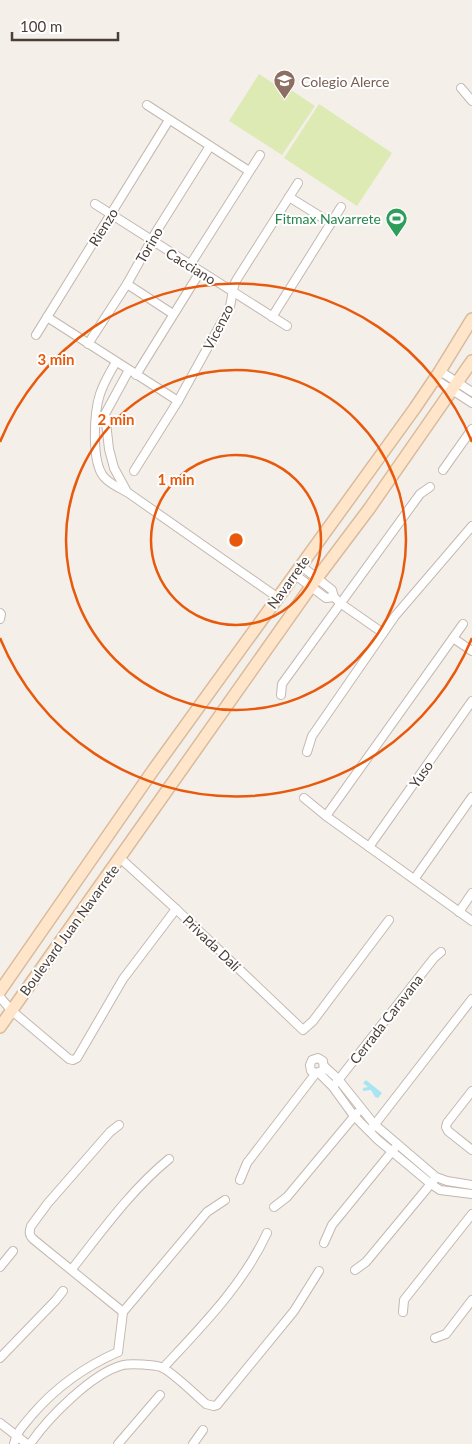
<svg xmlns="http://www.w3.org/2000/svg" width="472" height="1444" font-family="Lato,sans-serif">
<rect width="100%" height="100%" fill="#f5efea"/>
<g fill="#deeab3">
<polygon points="259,74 285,91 288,88 315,106 282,155 229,121"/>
<polygon points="319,104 392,153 357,206 284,158"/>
</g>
<polygon fill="#a7e5f2" points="366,1080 382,1093 378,1098 375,1097 371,1090 363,1091 363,1088 368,1087 363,1083"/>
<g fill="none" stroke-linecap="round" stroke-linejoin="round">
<defs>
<g id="minor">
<polyline points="461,88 472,101"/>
<polyline points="147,105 249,171"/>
<polyline points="289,197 331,223"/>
<polyline points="95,204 287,326"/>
<polyline points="190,265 260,155"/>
<polyline points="127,284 173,314"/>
<polyline points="47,317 178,401"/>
<polyline points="272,317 341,207"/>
<polyline points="36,335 169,120"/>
<polyline points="88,344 127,284 156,232 210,146"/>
<path d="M116,362C110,372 104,382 100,394C94,412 91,462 104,477C110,484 119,488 127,492L277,597"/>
<polyline points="440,371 472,392"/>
<polyline points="136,375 200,272"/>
<polyline points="435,379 472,403"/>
<polyline points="443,470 472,429"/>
<path d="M134,471L178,401L229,309C233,299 231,288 237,279L298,183"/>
<polyline points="127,492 114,468 109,449 105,414 129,370"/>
<polyline points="300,565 332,590 334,597 340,603 383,633"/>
<polyline points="294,574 326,598 334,597"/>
<polyline points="0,613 1,614 0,619"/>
<polyline points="453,638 463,624"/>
<polyline points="472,651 453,638 326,816 472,921"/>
<polyline points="281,695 282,684 420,494 430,487"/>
<polyline points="307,752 312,736 395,616 472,526"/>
<polyline points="304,798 326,816"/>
<polyline points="369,847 472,701"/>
<polyline points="120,858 176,909 303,1030 313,1021 389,920"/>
<polyline points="415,878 472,797"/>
<polyline points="459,912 472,893"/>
<polyline points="0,997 11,1010 69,1059 73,1060 77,1058 123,979 176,909"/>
<polyline points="325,1067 338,1079 374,1124 436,1177 447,1181 472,1185"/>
<polyline points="319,1073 333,1087 354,1116 378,1140 431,1184 440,1190 472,1194"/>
<polyline points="336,1083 434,958 441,952"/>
<polyline points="472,1091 447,1123 446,1127 448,1131 472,1150"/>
<path d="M119,1125L110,1132L48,1203L31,1226C29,1232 29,1235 33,1239L123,1312"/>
<polyline points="372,1128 472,999"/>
<polyline points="240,1180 247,1163 316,1073 324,1070 323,1061 318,1058 312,1060 310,1065 311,1071 316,1073"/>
<polyline points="274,1207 287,1197 357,1113"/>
<polyline points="324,1243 332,1225 394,1149"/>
<polyline points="0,1267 13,1251"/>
<path d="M72,1269C102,1231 132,1189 169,1159"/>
<polyline points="355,1270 366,1262 434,1180"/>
<polyline points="123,1312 207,1212 225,1200"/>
<polyline points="403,1312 404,1300 472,1214"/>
<polyline points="435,1338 446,1334 472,1300"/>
<polyline points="118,1352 123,1312"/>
<polyline points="0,1358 56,1300 63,1291"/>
<path d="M163,1368C201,1327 243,1285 267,1233"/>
<polyline points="0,1423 27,1444"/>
<path d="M14,1444C16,1432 24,1425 32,1415C56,1387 84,1367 118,1352"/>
<path d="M30,1444C48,1418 92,1373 123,1365C131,1363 154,1365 161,1367C170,1370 197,1396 206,1404L214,1406L217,1405L294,1311L319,1271"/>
<polyline points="118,1444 160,1395"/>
<polyline points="193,1444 203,1430"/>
</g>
<g id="secondary">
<polyline points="0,991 154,769 415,408 440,371 472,319"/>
<polyline points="0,1027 317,578 369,509 472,361"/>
</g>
</defs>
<use href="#minor" stroke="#c4b8b0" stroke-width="10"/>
<use href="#secondary" stroke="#d9ba9c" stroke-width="14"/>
<use href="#minor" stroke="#fff" stroke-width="8"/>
<use href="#secondary" stroke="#ffe6cb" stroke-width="11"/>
</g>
<g fill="none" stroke="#e8590c" stroke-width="2.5">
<circle cx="236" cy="540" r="85"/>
<circle cx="236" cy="540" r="170"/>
<path d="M472 638A255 255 0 0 1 0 638M0 442A255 255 0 0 1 472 442"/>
</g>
<defs>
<symbol id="school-pin" viewBox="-11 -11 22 30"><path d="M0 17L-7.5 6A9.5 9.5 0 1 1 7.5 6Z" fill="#8d6e63" stroke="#fff"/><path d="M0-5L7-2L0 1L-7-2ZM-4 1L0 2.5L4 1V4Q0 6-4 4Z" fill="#fff"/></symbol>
<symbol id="stadium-pin" viewBox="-11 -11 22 30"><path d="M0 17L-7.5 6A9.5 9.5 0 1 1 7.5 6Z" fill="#2e9e5b" stroke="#fff"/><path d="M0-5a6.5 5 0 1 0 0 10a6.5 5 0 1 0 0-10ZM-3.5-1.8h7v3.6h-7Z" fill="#fff"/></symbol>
</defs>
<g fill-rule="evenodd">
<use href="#school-pin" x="272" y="68" width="25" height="34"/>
<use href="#stadium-pin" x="384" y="206" width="25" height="34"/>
</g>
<g text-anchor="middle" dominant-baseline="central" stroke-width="4" stroke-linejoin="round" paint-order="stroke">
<g font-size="14" fill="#785e54" stroke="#fff" text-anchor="start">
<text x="301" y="81">Colegio Alerce</text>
</g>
<g font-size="14" fill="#27864d" stroke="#fff" text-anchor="end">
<text x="381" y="218">Fitmax Navarrete</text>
</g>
<g font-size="14" fill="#4a3f38" stroke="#fff">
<text transform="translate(103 227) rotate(-58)">Rienzo</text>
<text transform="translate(149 245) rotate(-60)">Torino</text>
<text transform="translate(191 266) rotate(32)">Cacciano</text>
<text transform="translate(218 327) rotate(-63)">Vicenzo</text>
<text transform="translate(288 582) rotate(-54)">Navarrete</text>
<text transform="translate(421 774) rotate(-55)">Yuso</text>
<text transform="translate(69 930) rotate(-54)">Boulevard Juan Navarrete</text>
<text transform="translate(212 943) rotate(44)">Privada Dalí</text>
<text transform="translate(386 1019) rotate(-52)">Cerrada Caravana</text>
</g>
</g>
<circle cx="236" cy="540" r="8" fill="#e8590c" stroke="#fff" stroke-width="2.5"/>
<g font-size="15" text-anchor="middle" font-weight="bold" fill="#e8590c" stroke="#fff" stroke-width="4" stroke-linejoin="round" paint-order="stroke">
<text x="56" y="365">3 min</text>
<text x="116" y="425">2 min</text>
<text x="176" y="485">1 min</text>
</g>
<path d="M12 32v8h106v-8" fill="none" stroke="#4a3f38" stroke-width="2.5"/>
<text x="20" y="32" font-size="15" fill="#4a3f38" stroke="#ffffff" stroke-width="4" paint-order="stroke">100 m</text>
</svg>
